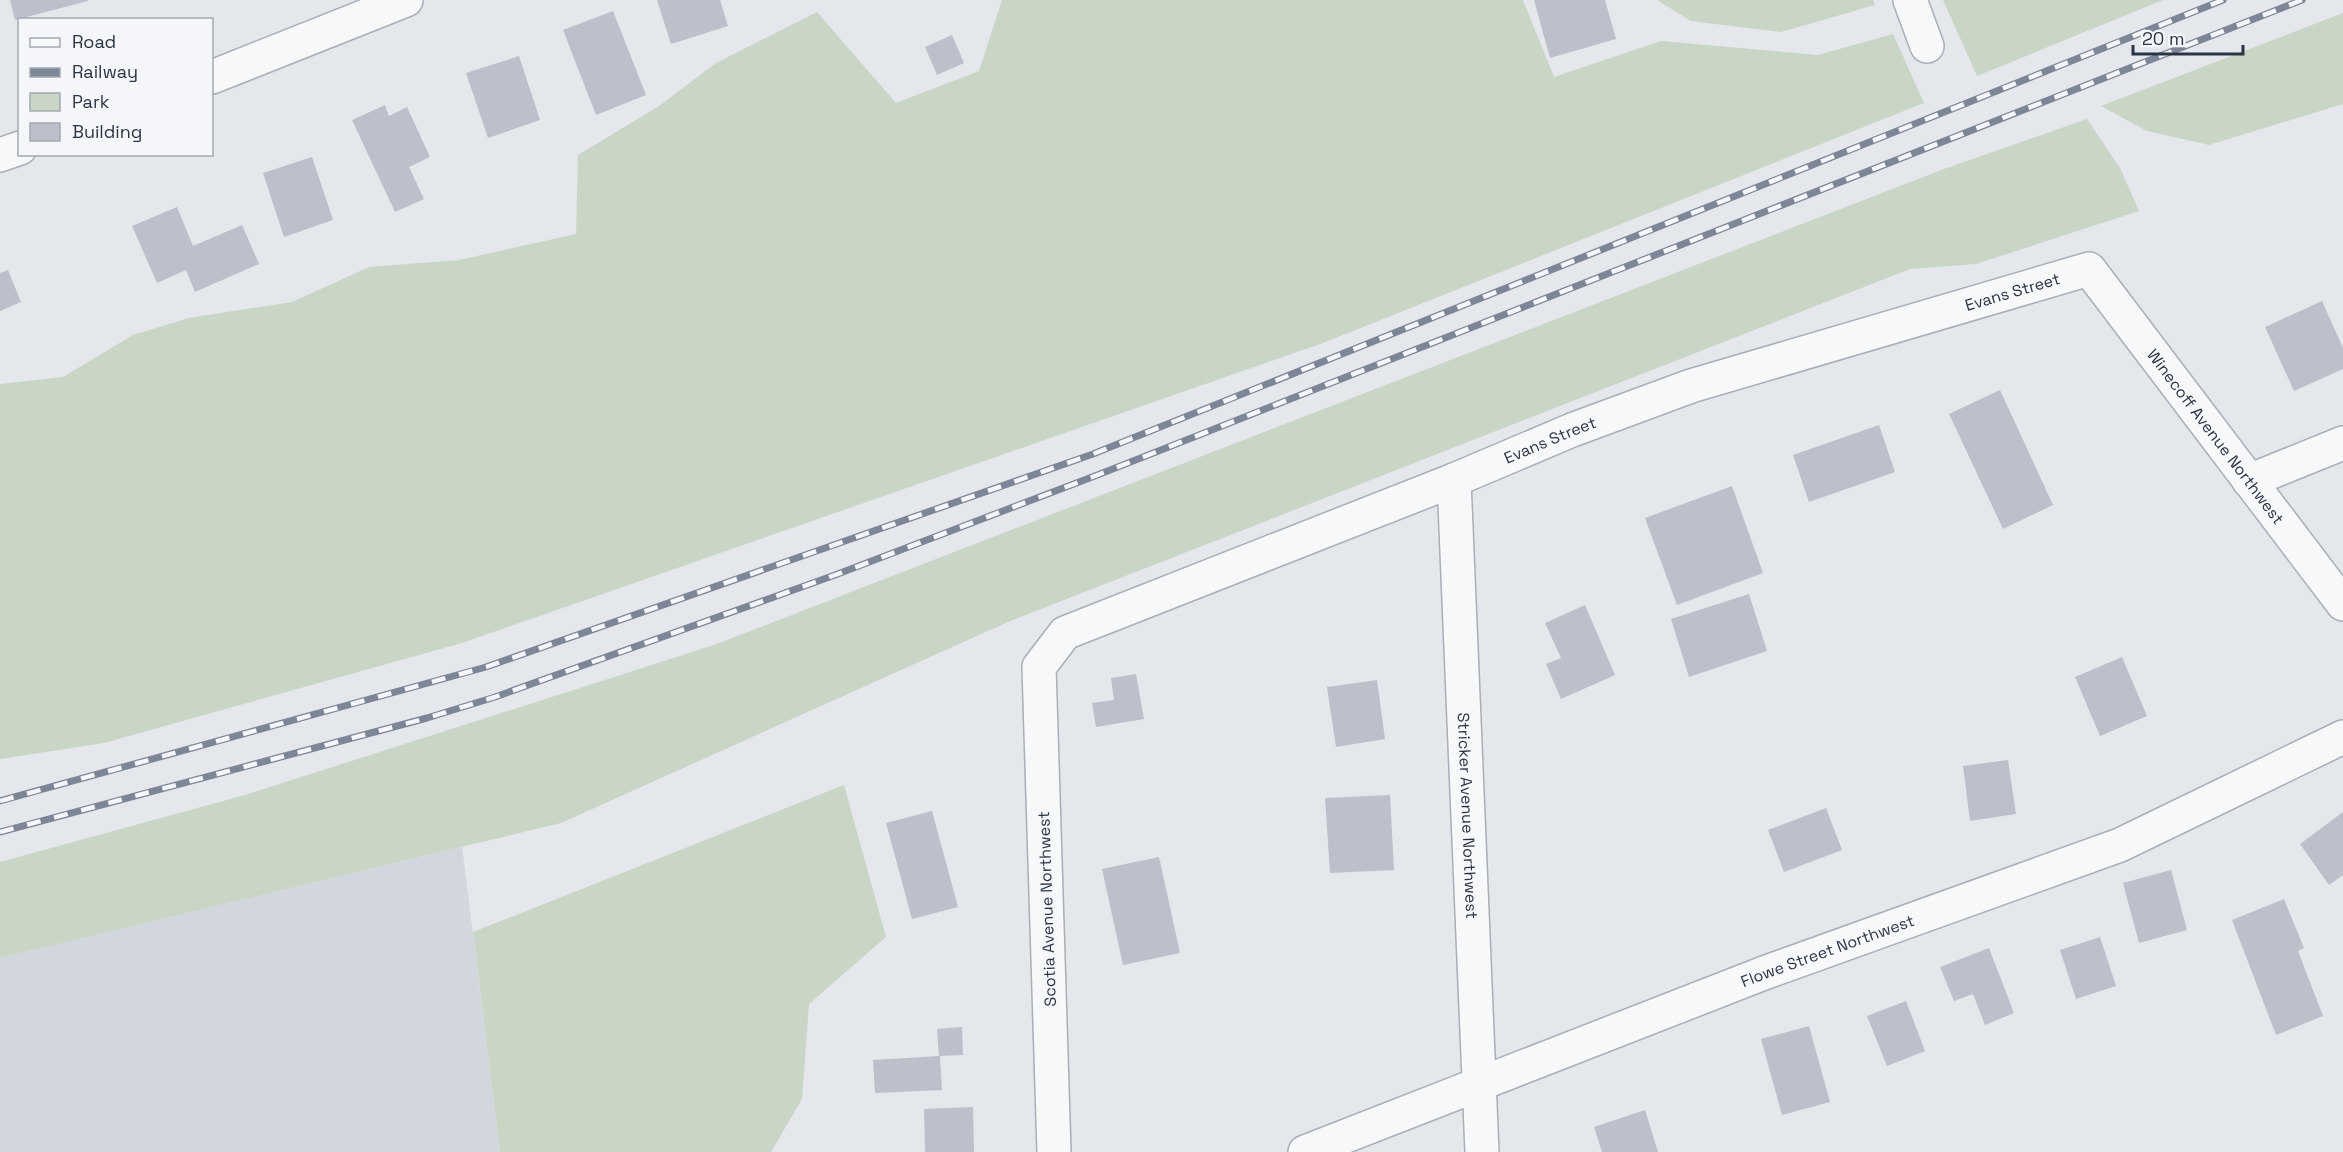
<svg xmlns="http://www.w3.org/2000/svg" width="2343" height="1152" font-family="'Space Grotesk',sans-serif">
<rect width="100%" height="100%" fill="#e4e7ec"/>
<polygon fill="#d2d6de" points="462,847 500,1152 0,1152 0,958"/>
<g fill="#c9d6c5">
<polygon points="1002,0 1523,0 1554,77 1661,41 1818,55 1893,34 1924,103 1323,343 462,643 104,743 0,759 0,384 63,377 133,335 189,318 292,302 369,267 459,260 576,234 578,155 659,106 716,63 817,12 896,103 979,71"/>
<polygon points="1657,0 1873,0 1875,5 1781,32 1691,21"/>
<polygon points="1943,0 2163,0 1977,76"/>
<polygon points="2343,13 2343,104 2209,145 2147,131 2101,106"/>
<polygon points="2087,119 2120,168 2139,211 1976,264 1910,269 1008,622 561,823 0,958 0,862 245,795 714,645 1944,169"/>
<polygon points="844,785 886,937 809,1004 802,1099 771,1152 500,1152 473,932"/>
</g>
<g fill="#bbc0ca">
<polygon points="10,0 88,0 88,1 15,20"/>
<polygon points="657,0 720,0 728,26 671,44"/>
<polygon points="1534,0 1605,0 1616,39 1550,58"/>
<polygon points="613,11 646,95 596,115 563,30"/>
<polygon points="952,35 964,63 937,75 925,47"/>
<polygon points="519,56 540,120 488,138 466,73"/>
<polygon points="385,105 389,116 407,107 430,157 409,167 424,199 395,212 352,120"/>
<polygon points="312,157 333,220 284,237 263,173"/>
<polygon points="177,207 193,246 242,225 259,264 195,292 186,270 157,283 132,226"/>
<polygon points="8,270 21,302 0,311 0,273"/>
<polygon points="2322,301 2343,348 2343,369 2294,391 2265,327"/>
<polygon points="2000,390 2053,505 2003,529 1949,414"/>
<polygon points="1879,425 1895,472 1809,502 1793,455"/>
<polygon points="1732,486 1763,573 1677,605 1645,518"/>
<polygon points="1749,594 1767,651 1689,677 1671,619"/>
<polygon points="1585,605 1615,675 1561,699 1546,664 1561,658 1545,623"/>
<polygon points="2122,657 2147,716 2100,736 2075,677"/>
<polygon points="1136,674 1144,719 1096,727 1092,703 1114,700 1111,678"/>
<polygon points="1377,680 1385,739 1336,747 1327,687"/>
<polygon points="2008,760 2016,814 1970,821 1963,766"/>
<polygon points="1390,795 1394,870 1330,873 1325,798"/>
<polygon points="1826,808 1842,850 1784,872 1768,830"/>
<polygon points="932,811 958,907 912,919 886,823"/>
<polygon points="2343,812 2343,875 2329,885 2300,844"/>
<polygon points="1159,857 1180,953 1123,965 1102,869"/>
<polygon points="2171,870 2187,930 2139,943 2123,883"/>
<polygon points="2284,899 2304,948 2298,951 2323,1016 2276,1035 2232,920"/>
<polygon points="2100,937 2116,986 2076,999 2060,950"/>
<polygon points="1989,948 2014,1013 1985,1025 1973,994 1954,1001 1940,967"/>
<polygon points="1906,1001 1925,1051 1887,1066 1867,1016"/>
<polygon points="1809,1026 1830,1102 1782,1115 1761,1039"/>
<polygon points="962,1027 963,1055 940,1056 942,1090 875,1093 873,1060 939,1056 937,1029"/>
<polygon points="973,1107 974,1152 925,1152 924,1109"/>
<polygon points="1645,1110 1658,1152 1602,1152 1594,1127"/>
</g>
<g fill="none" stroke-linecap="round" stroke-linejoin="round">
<defs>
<g id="minor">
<polyline points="1910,0 1927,46"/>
<polyline points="212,77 406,0"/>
<polyline points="0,155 20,148"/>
<path id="s1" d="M1454,480L1482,1152"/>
<polyline points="2249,481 2343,443"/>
<path id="s2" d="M1054,1152L1039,667L1065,633L1454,480L1572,430L1691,386L2089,269L2343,604"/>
<path id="s3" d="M1305,1152L1764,973L2120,845L2343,737"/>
</g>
</defs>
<use href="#minor" stroke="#a9aeb7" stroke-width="36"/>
<use href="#minor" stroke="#f7f8fa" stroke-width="33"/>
<defs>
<g id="rail">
<polyline points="0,801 486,667 1093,454 2223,0"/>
<polyline points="0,832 427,718 495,697 835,575 1100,474 2302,0"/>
</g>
</defs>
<use href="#rail" stroke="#7d8696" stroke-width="7"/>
<use href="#rail" stroke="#f4f6f9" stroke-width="4.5" stroke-dasharray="14" stroke-linecap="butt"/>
</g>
<g text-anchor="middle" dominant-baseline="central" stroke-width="5" stroke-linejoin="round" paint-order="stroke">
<g font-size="16" fill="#2b3445" stroke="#f4f6f9">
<text stroke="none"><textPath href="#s2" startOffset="1536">Evans Street</textPath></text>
<text stroke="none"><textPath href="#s2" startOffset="1826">Winecoff Avenue Northwest</textPath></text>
<text stroke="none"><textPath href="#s2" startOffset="1050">Evans Street</textPath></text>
<text stroke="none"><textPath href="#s1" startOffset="336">Stricker Avenue Northwest</textPath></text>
<text transform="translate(1047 909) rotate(-92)">Scotia Avenue Northwest</text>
<text stroke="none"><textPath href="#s3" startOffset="560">Flowe Street Northwest</textPath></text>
</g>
</g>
<rect x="18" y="18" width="195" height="138" fill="#f4f6f9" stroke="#a4a8b1" stroke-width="1.5"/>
<rect x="30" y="38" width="30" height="9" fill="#f7f8fa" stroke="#a4a8b1" stroke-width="1.5"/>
<text x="72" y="48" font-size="18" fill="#2b3445">Road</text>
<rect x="30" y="68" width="30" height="9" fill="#7d8696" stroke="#a4a8b1" stroke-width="1.5"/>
<text x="72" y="78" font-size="18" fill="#2b3445">Railway</text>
<rect x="30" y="93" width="30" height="18" fill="#c9d6c5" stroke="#a4a8b1" stroke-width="1.5"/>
<text x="72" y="108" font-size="18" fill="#2b3445">Park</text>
<rect x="30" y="123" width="30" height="18" fill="#bbc0ca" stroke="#a4a8b1" stroke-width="1.5"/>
<text x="72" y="138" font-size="18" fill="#2b3445">Building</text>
<path d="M2133 45v9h110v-9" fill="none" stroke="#2b3445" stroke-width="3"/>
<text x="2142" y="45" font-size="18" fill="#2b3445" stroke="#f4f6f9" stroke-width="4.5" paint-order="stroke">20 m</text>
</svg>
